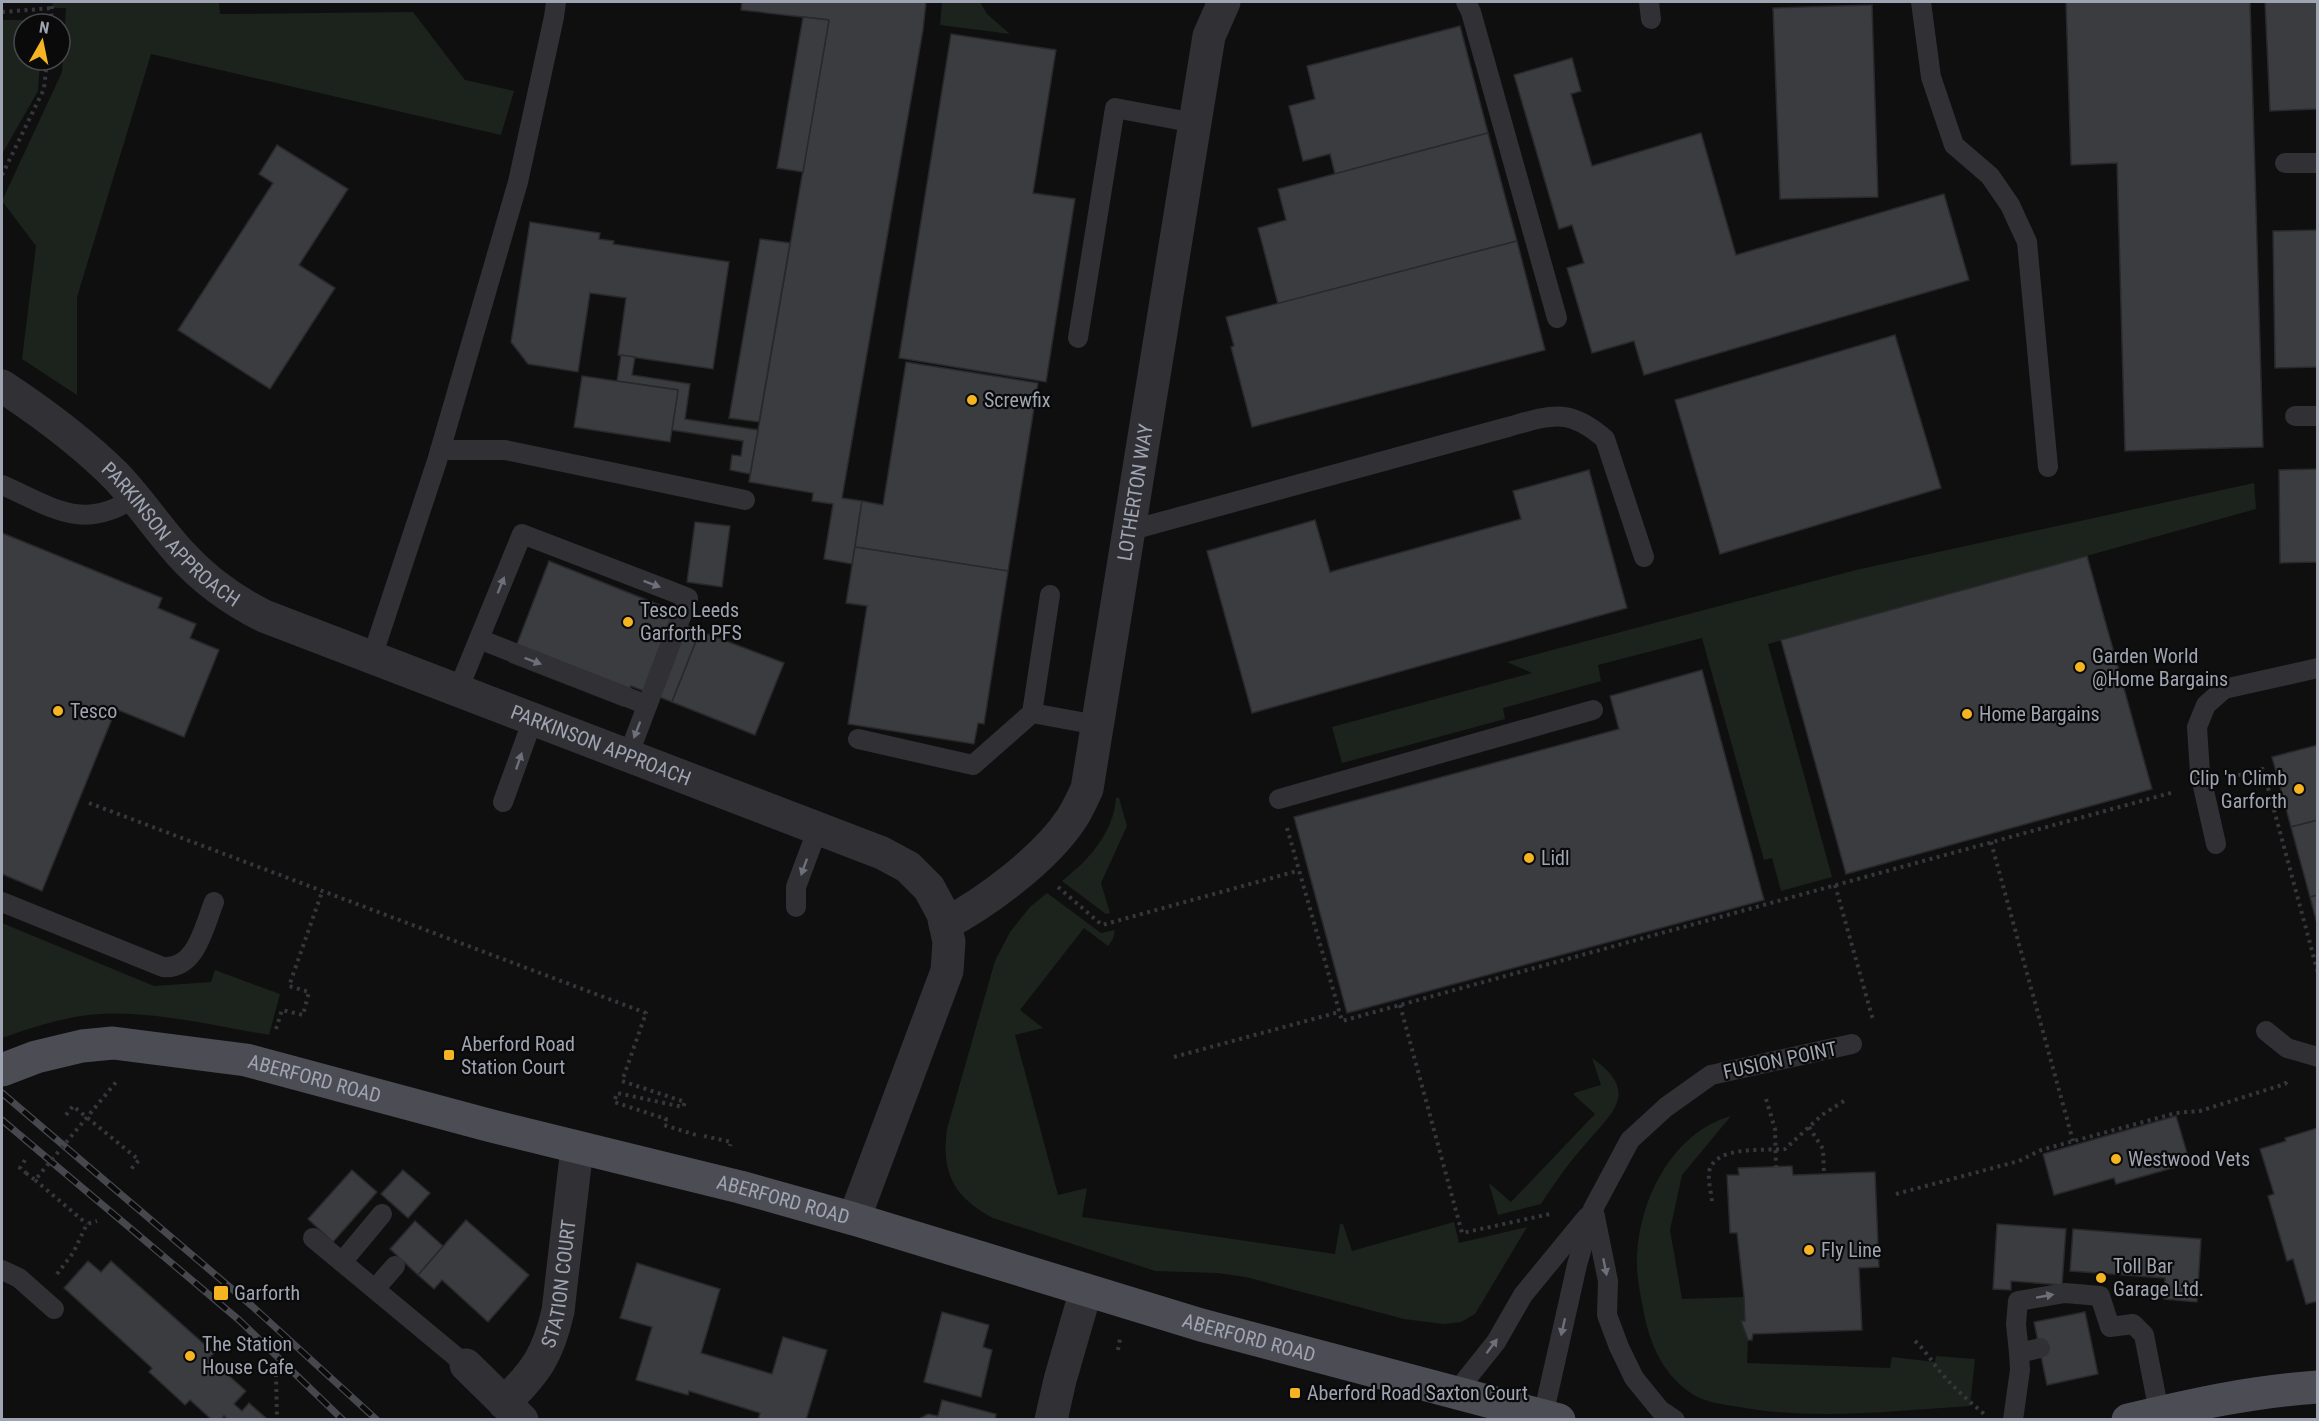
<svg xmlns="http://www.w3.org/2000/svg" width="2319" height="1421" font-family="'Roboto Condensed',sans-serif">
<rect width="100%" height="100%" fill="#0f0f10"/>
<g fill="#1b231c">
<polygon points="52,2 219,2 220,14 413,12 465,80 514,91 501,135 151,54 77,297 77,395 22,359 36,246 2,201 62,72 66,8 53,8"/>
<polygon points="942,2 980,2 987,14 1010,34 940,25"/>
<polygon points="2,20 25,20 36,24 24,24 24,60 40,60 38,91 2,154"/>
<polygon points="2254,483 2256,509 1768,644 1832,877 1781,891 1772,858 1764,860 1702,638 1598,665 1601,681 1503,708 1505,719 1342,763 1332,727 1532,673 1507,662 1856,570"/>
<path d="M1116,798H1119L1127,826L1101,883L1110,913L1106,914L1062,881C1088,861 1114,832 1116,798Z"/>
<path d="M1047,893L1101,933L1115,930L1113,939L1108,946L1084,928L1020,1010L1043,1028L1015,1035L1058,1195L1087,1188L1082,1217L1335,1254L1340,1224H1343L1352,1251L1454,1222L1459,1243L1527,1227L1475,1314L1461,1322L1444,1324L1404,1319L1246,1277L1217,1273L1155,1271L993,1218C954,1197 941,1173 947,1129L995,961L1010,932L1030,907Z"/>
<path d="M2,923L154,986L211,982L215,970L280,994L269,1035C216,1026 153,1011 100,1014C66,1016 33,1027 2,1038Z"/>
<path d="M1592,1058C1642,1093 1611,1113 1583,1147C1567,1165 1554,1184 1541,1204L1498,1215L1489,1183L1511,1202L1595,1114L1574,1095V1093L1601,1085Z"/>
<path d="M1731,1116L1682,1175L1670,1230L1682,1299L1744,1297L1745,1321L1741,1322L1748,1340L1747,1363L1890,1368L1892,1357L1935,1362L1936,1356L1975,1359L1970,1406C1892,1411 1811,1421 1733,1406C1721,1404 1706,1402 1694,1395C1663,1376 1649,1343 1643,1308C1640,1293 1637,1278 1637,1263C1637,1203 1671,1133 1731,1116Z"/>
</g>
<g fill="#3b3c40" stroke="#29292c" stroke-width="1.5">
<polygon points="742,2 926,2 923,30 842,498 862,501 852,564 824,559 833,504 812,501 813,493 749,482 829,20 741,10"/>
<polygon points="2066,2 2250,2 2263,447 2125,451 2117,163 2071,165"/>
<polygon points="2265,2 2318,2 2318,109 2270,111"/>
<polygon points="1872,5 1878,197 1780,199 1773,8"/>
<polygon points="803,17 829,20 803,172 777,168"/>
<polygon points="1460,26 1488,133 1335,174 1330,154 1303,161 1289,106 1315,99 1307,66"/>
<polygon points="951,34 1056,50 1033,193 1075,199 1046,382 899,358"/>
<polygon points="1572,58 1581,91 1571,94 1592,166 1701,133 1736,255 1944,194 1969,280 1644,375 1634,341 1592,353 1567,268 1584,263 1572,225 1559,229 1514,75"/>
<polygon points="1488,133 1517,241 1278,304 1258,228 1286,220 1278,189"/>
<polygon points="277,145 348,189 299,265 335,288 270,389 178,330 273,183 259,174"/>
<polygon points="530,222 600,233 599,239 614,241 613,244 729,262 713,369 618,355 626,298 590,293 578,372 528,364 511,342"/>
<polygon points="2318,230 2318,367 2275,368 2273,231"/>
<polygon points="760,239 790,243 759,422 729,418"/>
<polygon points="1517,241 1545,350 1252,427 1231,347 1234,346 1226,317"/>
<polygon points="1895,335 1941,488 1720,554 1675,400"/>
<polygon points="621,355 635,357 632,375 690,384 685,419 758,430 750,474 730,470 732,455 741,456 743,441 672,430 678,390 617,381"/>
<polygon points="906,362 1038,383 1008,571 855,547 862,501 883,505"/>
<polygon points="582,376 678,390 670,442 574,427"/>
<polygon points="2318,469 2318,562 2280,563 2279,470"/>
<polygon points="1589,470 1627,608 1252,713 1207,551 1315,520 1330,572 1521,519 1513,491"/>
<polygon points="695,522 730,526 722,587 687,582"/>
<polygon points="2,533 162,598 158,608 196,624 190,638 219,650 184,737 116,709 42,891 2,874"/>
<polygon points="855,547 1008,571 984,724 978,723 974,744 848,724 867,606 846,603"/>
<polygon points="2087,556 2152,789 1846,874 1781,640"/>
<polygon points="549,561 662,606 658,614 700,631 672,702 631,686 623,706 510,662"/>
<polygon points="700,631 784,663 755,735 672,702"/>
<polygon points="1702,670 1764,900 1347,1013 1294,817 1619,729 1610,696"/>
<polygon points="2318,745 2318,820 2291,827 2272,757"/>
<polygon points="2318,820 2318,895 2310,897 2291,827"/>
<polygon points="2318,895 2318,927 2310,897"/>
<polygon points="2176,1116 2190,1163 2116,1184 2114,1178 2054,1195 2043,1154"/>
<polygon points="2317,1128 2318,1301 2306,1304 2293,1259 2287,1261 2268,1196 2274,1194 2260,1149 2286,1141 2285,1138"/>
<polygon points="1792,1166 1793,1175 1875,1172 1879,1267 1859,1268 1862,1330 1753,1334 1752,1340 1748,1340 1741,1321 1745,1321 1744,1297 1737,1233 1730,1233 1727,1175 1739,1175 1738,1168"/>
<polygon points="352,1170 377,1192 333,1242 308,1219"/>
<polygon points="403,1170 430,1193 408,1218 381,1194"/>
<polygon points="466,1220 529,1275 488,1322 442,1280 434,1289 418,1275"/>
<polygon points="415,1221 443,1246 418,1275 390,1249"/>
<polygon points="1997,1224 2066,1229 2062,1285 2011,1281 2011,1290 1993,1289"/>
<polygon points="2073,1229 2201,1239 2197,1302 2164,1299 2165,1278 2070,1271"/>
<polygon points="88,1261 101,1272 111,1261 214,1353 209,1358 246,1391 234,1404 242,1411 249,1403 266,1418 265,1420 228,1420 224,1416 221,1420 212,1420 190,1400 185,1405 149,1372 152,1368 64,1288"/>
<polygon points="637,1263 720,1289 701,1353 772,1374 783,1337 827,1350 806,1420 758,1420 760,1413 689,1391 688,1395 636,1380 652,1327 620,1318"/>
<polygon points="942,1312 989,1325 983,1347 992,1350 981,1397 924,1382"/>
<polygon points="2085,1312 2098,1374 2047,1385 2034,1322"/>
<polygon points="942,1400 996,1414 995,1420 917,1420 928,1414 938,1416"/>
</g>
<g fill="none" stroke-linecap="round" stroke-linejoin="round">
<g stroke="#36373c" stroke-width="4" stroke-dasharray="3 4.5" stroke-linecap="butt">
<polyline points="2,12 53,8"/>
<polyline points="51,24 52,2"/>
<polyline points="2,175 44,89 47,60"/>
<polyline points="2231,777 2263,769 2318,973"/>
<polyline points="89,803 646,1013 622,1081 685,1102 683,1107 617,1093 614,1102 666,1119 664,1125 696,1135"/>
<polyline points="1287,828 1342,1021 2174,792"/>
<polyline points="1991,842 2073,1141"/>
<polyline points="1835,885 1873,1020"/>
<polyline points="1058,887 1102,925 1297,871"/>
<polyline points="1400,1005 1462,1233 1550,1214"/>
<polyline points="276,1029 282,1010 303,1015 309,992 289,986 322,892"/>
<polyline points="1174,1057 1339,1012"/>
<polyline points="1766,1099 1775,1129 1776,1167"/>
<polyline points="66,1115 73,1106 139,1160 131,1169"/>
<polyline points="1809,1127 1823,1149 1824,1174"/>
<polyline points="704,1136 731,1142 730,1146"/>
<polyline points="25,1160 20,1168 26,1173"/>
<polyline points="35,1180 87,1224"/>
<polyline points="1896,1194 2019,1161 2041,1150 2176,1113 2200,1111 2285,1084 2288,1080"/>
<path d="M1712,1201C1711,1192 1708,1181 1709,1172C1714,1145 1765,1151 1785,1149L1822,1115L1847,1099"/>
<polyline points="57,1274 73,1253 87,1224 97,1221"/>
<path d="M1915,1341C1926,1351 1932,1362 1942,1374C1955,1389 1969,1401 1984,1414"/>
<polyline points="1118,1350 1120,1339"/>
<polyline points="276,1374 277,1420"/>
</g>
<g stroke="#303035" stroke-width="20">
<polyline points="1466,2 1471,12 1557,318"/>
<polyline points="1649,2 1651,19"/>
<polyline points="1921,2 1931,77 1954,145 1990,176 2010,205 2027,242 2048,467"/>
<polyline points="2285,163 2318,163"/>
<polyline points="1078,338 1115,108 1195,123"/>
<polyline points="2295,416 2318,416"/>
<polyline points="440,450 505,450 745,500"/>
<path d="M2,485C52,507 82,532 134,498"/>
<path d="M1128,531L1508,427C1551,415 1569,407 1605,439L1644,557"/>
<polyline points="479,639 647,705"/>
<polyline points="372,657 437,461 518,182 554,17 556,2"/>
<polyline points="458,690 522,534 668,590 688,598 628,756"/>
<polyline points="1032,713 1097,725"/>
<polyline points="858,739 973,765 1032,713 1050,595"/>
<polyline points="1279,799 1593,710"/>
<polyline points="503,802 533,719"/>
<polyline points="2216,844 2200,773 2197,727 2206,705 2224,689 2318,668"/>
<path d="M2,902L163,967C196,970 204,927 214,902"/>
<polyline points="796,907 796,887 818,828"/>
<polyline points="2266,1031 2287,1048 2318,1057"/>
<polyline points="1594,1212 1608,1281 1607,1315 1619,1347 1634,1378 1660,1410 1675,1420"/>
<polyline points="313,1238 466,1365"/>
<polyline points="342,1262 382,1214"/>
<polyline points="2,1270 19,1278 54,1309"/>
<polyline points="375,1289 395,1266"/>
<polyline points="2019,1353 2016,1324 2018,1301 2065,1293 2100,1296 2110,1327 2133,1324 2144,1335 2159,1412"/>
<polyline points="1456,1392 1496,1342 1523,1295 1587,1217"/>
<polyline points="1543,1416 1577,1265 1593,1209 1630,1140 1666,1107 1711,1075 1852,1044"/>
<polyline points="2013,1420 2020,1370 2019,1353 2040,1348"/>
</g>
<g stroke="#303035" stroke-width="33">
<path id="s1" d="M2,386C43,413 81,441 116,476C139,500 158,529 180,553C204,580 232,600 264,616L882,853L908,867L929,888L943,914L949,942L947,971L854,1219"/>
<path id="s2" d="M945,924C987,902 1046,858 1072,818C1078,809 1082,799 1087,789L1209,36L1224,2"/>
<polyline points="466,1365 522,1420"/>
<path id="s3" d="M504,1403C536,1372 548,1355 558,1311L577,1148"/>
<polyline points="1051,1420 1060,1380 1086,1290"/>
</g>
<g stroke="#4c4d54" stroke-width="33">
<path id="s4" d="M2,1070L36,1057L82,1046L113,1043L246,1060L488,1125L740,1187L854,1219L1201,1325L1559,1420"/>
<path d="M2128,1420C2191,1405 2253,1391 2318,1387"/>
</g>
<defs>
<g id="rail">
<polyline points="2,1093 252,1306 377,1420"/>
<polyline points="2,1120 239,1320 343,1420"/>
</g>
</defs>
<use href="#rail" stroke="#47484e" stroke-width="7"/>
<use href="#rail" stroke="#0a0a0b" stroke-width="4.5" stroke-dasharray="14" stroke-linecap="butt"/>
<polyline stroke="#36373c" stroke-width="4" stroke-dasharray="3 4.5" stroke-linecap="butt" points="26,1173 35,1180 117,1081"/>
</g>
<defs><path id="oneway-solid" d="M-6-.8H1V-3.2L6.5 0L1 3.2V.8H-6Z" transform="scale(1.5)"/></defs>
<g fill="#6d707a">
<use href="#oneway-solid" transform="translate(652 584) rotate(21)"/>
<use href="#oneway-solid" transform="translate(501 585) rotate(-68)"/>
<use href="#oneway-solid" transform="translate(533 661) rotate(21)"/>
<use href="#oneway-solid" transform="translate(637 730) rotate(111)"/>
<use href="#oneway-solid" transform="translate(519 761) rotate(-71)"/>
<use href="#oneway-solid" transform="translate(804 867) rotate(110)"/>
<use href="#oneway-solid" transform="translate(1605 1267) rotate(79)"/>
<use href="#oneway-solid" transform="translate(2045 1296) rotate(-10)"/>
<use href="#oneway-solid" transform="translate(1563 1327) rotate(103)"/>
<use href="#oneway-solid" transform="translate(1492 1346) rotate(-53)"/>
</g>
<g fill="#f5b422" stroke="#0a0a0b" stroke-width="2">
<circle cx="972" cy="400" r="6"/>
<circle cx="628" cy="622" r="6"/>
<circle cx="2080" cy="667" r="6"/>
<circle cx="58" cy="711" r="6"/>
<circle cx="1967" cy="714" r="6"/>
<circle cx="2299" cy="789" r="6"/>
<circle cx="1529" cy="858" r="6"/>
<rect x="443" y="1049" width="12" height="12" rx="3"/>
<circle cx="2116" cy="1159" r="6"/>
<circle cx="1809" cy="1250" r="6"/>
<circle cx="2101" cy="1278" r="6"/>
<rect x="213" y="1285" width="16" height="16" rx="3"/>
<circle cx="190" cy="1356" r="6"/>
<rect x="1289" y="1387" width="12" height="12" rx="3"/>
</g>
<g text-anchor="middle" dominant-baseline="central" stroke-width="4.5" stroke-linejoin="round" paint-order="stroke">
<g font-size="20" fill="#9fa4b2" stroke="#0a0a0b" text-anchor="start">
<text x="984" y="400">Screwfix</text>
<text x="640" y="610">Tesco Leeds<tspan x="640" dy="23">Garforth PFS</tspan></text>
<text x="2092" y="656">Garden World<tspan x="2092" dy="23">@Home Bargains</tspan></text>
<text x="70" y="711">Tesco</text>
<text x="1979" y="714">Home Bargains</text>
<text x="2287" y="778" text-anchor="end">Clip 'n Climb<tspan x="2287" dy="23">Garforth</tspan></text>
<text x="1541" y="858">Lidl</text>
<text x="461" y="1044">Aberford Road<tspan x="461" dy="23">Station Court</tspan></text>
<text x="2128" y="1159">Westwood Vets</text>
<text x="1821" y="1250">Fly Line</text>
<text x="2113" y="1266">Toll Bar<tspan x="2113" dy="23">Garage Ltd.</tspan></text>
<text x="234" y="1293">Garforth</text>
<text x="202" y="1344">The Station<tspan x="202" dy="23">House Cafe</tspan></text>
<text x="1307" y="1393">Aberford Road Saxton Court</text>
</g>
<g font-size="20" fill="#9fa4b2" stroke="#0a0a0b">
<text stroke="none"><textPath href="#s2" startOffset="500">LOTHERTON WAY</textPath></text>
<text stroke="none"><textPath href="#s1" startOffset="226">PARKINSON APPROACH</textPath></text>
<text stroke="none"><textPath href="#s1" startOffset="712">PARKINSON APPROACH</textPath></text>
<text transform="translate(1780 1060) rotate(-12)">FUSION POINT</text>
<text stroke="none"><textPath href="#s4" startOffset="320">ABERFORD ROAD</textPath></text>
<text stroke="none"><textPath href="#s4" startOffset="804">ABERFORD ROAD</textPath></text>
<text stroke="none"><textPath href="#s3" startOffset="136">STATION COURT</textPath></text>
<text stroke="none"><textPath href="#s4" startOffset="1290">ABERFORD ROAD</textPath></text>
</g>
</g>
<rect width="2319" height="1421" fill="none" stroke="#9fa4b2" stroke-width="6"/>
<g transform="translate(42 42) rotate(9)"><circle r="28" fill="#0a0a0b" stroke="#46484e" stroke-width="1.5"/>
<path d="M0-4.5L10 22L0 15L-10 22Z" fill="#f5b422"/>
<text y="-9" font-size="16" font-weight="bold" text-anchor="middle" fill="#9fa4b2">N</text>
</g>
</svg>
